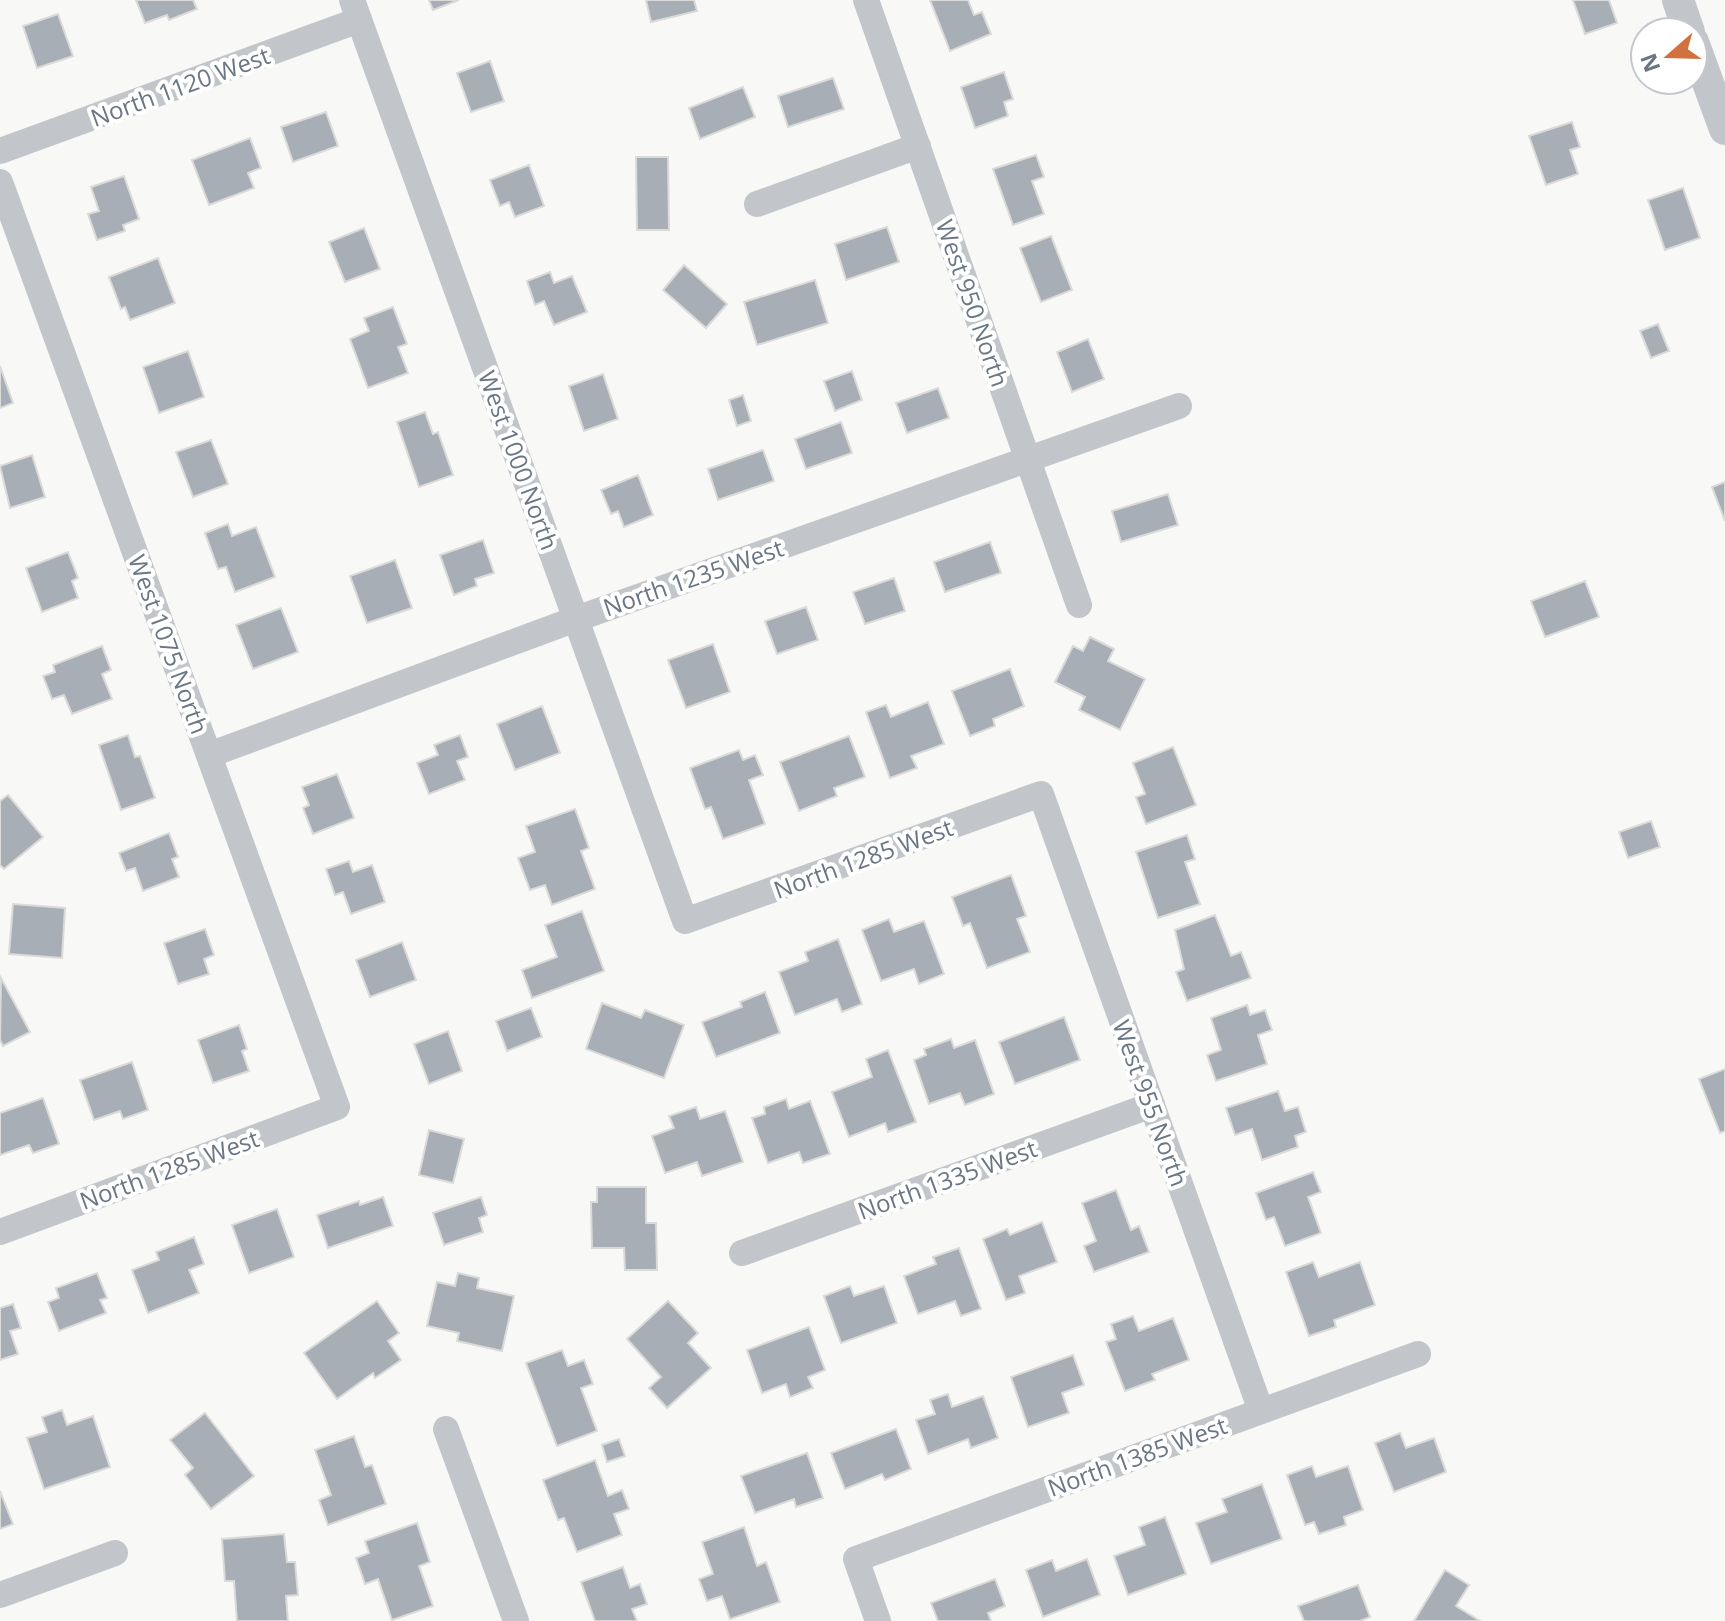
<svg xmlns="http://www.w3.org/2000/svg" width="1725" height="1621" font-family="'Open Sans',sans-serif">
<rect width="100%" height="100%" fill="#f8f8f6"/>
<g fill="#a8aeb5" stroke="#dadad9" stroke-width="2">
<polygon points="136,0 193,0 197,9 169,20 167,15 145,23"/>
<polygon points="429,0 459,0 433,10"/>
<polygon points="646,0 694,0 697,11 651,22"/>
<polygon points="930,0 968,0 974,15 982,12 991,34 950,51"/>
<polygon points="1573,0 1609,0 1617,23 1585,34"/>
<polygon points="58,14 73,56 37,68 23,26"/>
<polygon points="490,61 504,101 471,112 457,73"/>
<polygon points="1004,72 1013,99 1004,102 1008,116 975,128 961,87"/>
<polygon points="833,78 844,109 788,127 778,96"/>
<polygon points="743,87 755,117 700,139 689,108"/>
<polygon points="326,112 338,146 293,162 281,127"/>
<polygon points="1572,122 1580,147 1570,150 1578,174 1546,185 1529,136"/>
<polygon points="250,138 261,168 248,173 254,188 209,205 192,160"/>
<polygon points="1036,155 1044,177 1032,181 1044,214 1013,225 993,169"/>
<polygon points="636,157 668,157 669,230 637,230"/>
<polygon points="529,165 544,206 515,217 509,202 500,206 490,180"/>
<polygon points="124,176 139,219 123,225 125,231 97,240 88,214 99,211 91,187"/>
<polygon points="1683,188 1700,238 1665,250 1648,200"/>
<polygon points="887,227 899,262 846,280 835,244"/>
<polygon points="364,228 380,269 345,282 329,242"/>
<polygon points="1051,236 1072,290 1041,302 1020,248"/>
<polygon points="158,258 175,303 130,320 125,307 121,309 109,277"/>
<polygon points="684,265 727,304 706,328 663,290"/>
<polygon points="550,272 554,283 572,276 587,312 554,325 544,301 535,305 527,281"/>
<polygon points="815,280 828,323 757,345 744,302"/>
<polygon points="393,307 407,344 398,347 408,373 368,388 350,339 369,331 364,318"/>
<polygon points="1658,324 1669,351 1651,358 1640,331"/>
<polygon points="1088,339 1104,379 1072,392 1057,352"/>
<polygon points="188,351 204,397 159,413 143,367"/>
<polygon points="0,366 13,403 0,408"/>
<polygon points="852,371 862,400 835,411 824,381"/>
<polygon points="603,374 618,419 584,431 569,386"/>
<polygon points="938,388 949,418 907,433 896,403"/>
<polygon points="743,395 751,421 737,426 729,400"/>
<polygon points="425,412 433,434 438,432 453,475 419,487 397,422"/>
<polygon points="841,422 852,453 806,469 795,439"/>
<polygon points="211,440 228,484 193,497 176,452"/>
<polygon points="763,450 774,481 718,500 708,469"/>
<polygon points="32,455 45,497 10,508 0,466"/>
<polygon points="638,475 653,515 624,527 618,511 611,514 601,490"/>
<polygon points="1725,482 1725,521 1712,487"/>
<polygon points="1168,494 1178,525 1121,542 1112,511"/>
<polygon points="228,524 232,536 256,527 275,577 235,592 226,567 218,569 205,533"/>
<polygon points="483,540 494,573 475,579 477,586 454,595 440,555"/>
<polygon points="990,542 1001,573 945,592 934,562"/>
<polygon points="68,552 78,578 72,581 78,598 42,612 26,568"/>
<polygon points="395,560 412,608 367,623 350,576"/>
<polygon points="894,578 905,611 865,624 853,592"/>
<polygon points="1585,581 1599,617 1545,637 1531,601"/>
<polygon points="806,607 818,640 777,654 765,621"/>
<polygon points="281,608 298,652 253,669 236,625"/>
<polygon points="1090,637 1114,649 1108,661 1145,679 1120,730 1079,710 1085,697 1055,682 1073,646 1083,651"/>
<polygon points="713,644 730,692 686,708 668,660"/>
<polygon points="102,646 111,670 102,674 112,699 72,714 64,695 52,699 43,676 55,672 53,665"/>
<polygon points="1010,669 1024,706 993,719 995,726 970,736 952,691"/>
<polygon points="928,702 944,744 911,756 917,768 890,778 866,712 886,705 891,717"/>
<polygon points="542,706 560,753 515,770 497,724"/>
<polygon points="128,735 135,757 140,756 155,798 121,810 99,745"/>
<polygon points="460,735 468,757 457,761 465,780 429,794 417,763 438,755 434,745"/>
<polygon points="849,736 865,777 834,788 837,796 799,811 780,762"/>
<polygon points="1173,747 1196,805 1146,824 1136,797 1145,794 1133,763"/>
<polygon points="739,750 743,760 755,755 763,775 749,780 765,824 723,839 711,807 705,809 690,768"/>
<polygon points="337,774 354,818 313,834 303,808 309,805 302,787"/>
<polygon points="8,795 43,837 4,869 0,865 0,801"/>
<polygon points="575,809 589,848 581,851 595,889 552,905 545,885 530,890 518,858 535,852 526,826"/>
<polygon points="1651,821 1660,847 1628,858 1619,832"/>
<polygon points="169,833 178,857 172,859 179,877 143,891 135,868 126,871 119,853"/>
<polygon points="1187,835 1195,859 1185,862 1200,904 1158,918 1136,852"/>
<polygon points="349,861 353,872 372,865 385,902 351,914 343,892 335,895 326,869"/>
<polygon points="1011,875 1026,916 1017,919 1030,952 987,968 970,923 963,926 952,897"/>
<polygon points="13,904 65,908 62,958 9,954"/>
<polygon points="582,911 604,971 532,998 522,970 557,957 545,925"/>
<polygon points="1215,915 1231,956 1241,952 1251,978 1187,1001 1176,972 1184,969 1175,930"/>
<polygon points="889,919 894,932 924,921 944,974 919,984 914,969 881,981 862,930"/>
<polygon points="205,929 214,955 204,959 209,974 178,984 164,943"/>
<polygon points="838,939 862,1004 842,1012 837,999 795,1015 779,972 808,961 805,952"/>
<polygon points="402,942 416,980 370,997 356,960"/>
<polygon points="1,978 30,1032 3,1046 0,1040"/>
<polygon points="765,992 780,1033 716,1057 702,1022 742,1007 740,1002"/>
<polygon points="602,1003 641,1018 645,1010 684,1025 664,1078 586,1049"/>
<polygon points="1247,1005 1250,1015 1265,1010 1272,1030 1258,1035 1267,1064 1216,1081 1207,1055 1221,1050 1211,1018"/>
<polygon points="531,1008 542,1037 507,1051 496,1021"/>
<polygon points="1064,1017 1080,1060 1015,1084 999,1042"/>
<polygon points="239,1025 247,1049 242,1051 249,1071 213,1083 198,1040"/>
<polygon points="448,1031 462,1071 429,1084 414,1044"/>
<polygon points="951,1039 954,1048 975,1040 994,1094 965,1105 960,1093 929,1104 914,1060 926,1055 924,1049"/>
<polygon points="888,1050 916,1122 888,1132 885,1123 849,1137 832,1092 872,1077 866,1059"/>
<polygon points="132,1062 148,1110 123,1119 120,1111 94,1120 80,1080"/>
<polygon points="1725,1069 1725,1131 1720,1133 1699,1079"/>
<polygon points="1278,1091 1285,1111 1298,1107 1306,1132 1295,1136 1298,1147 1262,1160 1252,1129 1235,1135 1226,1108"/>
<polygon points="43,1098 59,1144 33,1153 29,1145 0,1155 0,1113"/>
<polygon points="786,1099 789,1109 810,1101 830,1154 803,1163 799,1152 768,1163 752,1118 765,1114 764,1107"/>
<polygon points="696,1107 700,1119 725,1111 743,1162 702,1176 697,1162 665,1173 652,1136 674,1128 669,1116"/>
<polygon points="429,1130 464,1139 453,1183 419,1175"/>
<polygon points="1313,1172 1321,1192 1308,1197 1321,1233 1285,1246 1274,1217 1266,1220 1256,1193"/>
<polygon points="597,1187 646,1187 646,1223 656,1223 657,1270 625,1270 624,1248 592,1248 591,1202 597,1202"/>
<polygon points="1116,1190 1131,1230 1139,1226 1149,1252 1094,1272 1084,1246 1096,1241 1082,1203"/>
<polygon points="383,1197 393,1226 328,1248 317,1215 359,1201 360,1205"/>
<polygon points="481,1197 487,1215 479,1218 483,1232 444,1245 433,1213"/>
<polygon points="277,1209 294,1257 249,1273 232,1225"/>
<polygon points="1042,1222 1057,1262 1019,1276 1025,1293 1006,1300 983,1239 1007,1229 1010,1235"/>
<polygon points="194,1237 204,1264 189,1270 199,1293 148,1313 132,1270 159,1260 156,1252"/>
<polygon points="959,1248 981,1309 961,1316 955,1301 918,1314 904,1276 936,1264 933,1257"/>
<polygon points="1313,1262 1319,1277 1360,1262 1375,1305 1334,1320 1336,1327 1309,1336 1286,1272"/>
<polygon points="97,1273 107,1298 100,1300 106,1313 59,1331 48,1302 59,1298 56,1288"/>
<polygon points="458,1273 479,1278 477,1288 514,1296 502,1351 457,1341 459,1333 427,1326 437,1282 455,1286"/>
<polygon points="850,1286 854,1296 884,1286 897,1323 841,1343 824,1296"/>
<polygon points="377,1301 399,1333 388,1341 401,1360 375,1378 373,1373 337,1399 304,1353"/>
<polygon points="668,1301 698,1333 688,1343 711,1368 667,1408 649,1388 661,1377 627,1339"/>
<polygon points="13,1304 21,1328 10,1331 18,1354 0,1360 0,1308"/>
<polygon points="1133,1316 1139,1331 1173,1318 1189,1360 1152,1374 1155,1380 1125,1391 1106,1342 1116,1339 1111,1324"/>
<polygon points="809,1327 825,1370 808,1377 813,1388 790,1397 786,1384 762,1393 747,1350"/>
<polygon points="562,1350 568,1366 584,1360 593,1384 581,1388 597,1431 557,1446 526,1363"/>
<polygon points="1073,1355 1084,1385 1062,1393 1069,1413 1028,1427 1011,1377"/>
<polygon points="948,1394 952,1407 983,1396 998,1438 971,1448 968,1439 928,1454 916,1420 935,1414 930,1400"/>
<polygon points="62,1410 67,1425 93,1416 110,1467 44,1489 27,1438 47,1432 42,1417"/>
<polygon points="205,1413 254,1476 211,1509 185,1475 193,1468 170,1440"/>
<polygon points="896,1429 911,1469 885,1480 882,1474 845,1489 831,1453"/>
<polygon points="1400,1433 1406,1448 1434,1438 1446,1472 1394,1492 1375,1443"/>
<polygon points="354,1436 365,1467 372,1465 386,1504 328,1525 319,1500 331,1495 315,1450"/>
<polygon points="619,1439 625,1456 607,1462 602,1445"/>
<polygon points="807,1453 823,1498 796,1507 794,1499 755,1513 741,1476"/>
<polygon points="595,1460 608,1496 622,1490 629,1509 614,1514 622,1535 577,1552 564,1518 558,1520 543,1480"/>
<polygon points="1312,1466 1316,1477 1348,1466 1363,1510 1344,1517 1346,1525 1319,1534 1314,1522 1305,1525 1287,1475"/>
<polygon points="1262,1484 1282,1539 1211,1564 1196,1523 1227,1512 1222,1499"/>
<polygon points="0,1491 13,1524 0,1529"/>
<polygon points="1165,1517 1186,1574 1128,1595 1114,1556 1145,1545 1139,1527"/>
<polygon points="417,1523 430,1562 419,1566 433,1606 392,1620 378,1579 365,1584 356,1558 369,1553 365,1541"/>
<polygon points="744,1527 757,1566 766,1562 780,1602 730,1619 722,1596 707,1601 699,1579 713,1574 702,1542"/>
<polygon points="284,1534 287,1562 295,1562 298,1595 286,1596 288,1621 237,1621 234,1581 225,1581 222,1539"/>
<polygon points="1087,1559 1100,1595 1043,1617 1026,1570 1052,1560 1056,1571"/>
<polygon points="623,1567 630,1588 640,1584 647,1604 632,1609 637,1621 595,1621 581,1582"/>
<polygon points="1445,1570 1469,1585 1456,1606 1480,1621 1414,1621"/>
<polygon points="995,1579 1005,1606 988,1613 991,1621 938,1621 931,1603"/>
<polygon points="1358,1585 1370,1617 1360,1621 1304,1621 1298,1606"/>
</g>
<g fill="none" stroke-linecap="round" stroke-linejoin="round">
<g stroke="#c2c5c9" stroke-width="26">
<polyline points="352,0 685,921 1041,794 1261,1411"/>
<polyline points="866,0 1079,605"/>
<polyline points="0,151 359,20"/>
<polyline points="0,182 337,1107 0,1232"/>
<polyline points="757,204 918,146"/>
<polyline points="209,755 576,619 1179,406"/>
<polyline points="742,1253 1152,1105"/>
<polyline points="446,1429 516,1621"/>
<polyline points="0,1595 115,1553"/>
<polyline points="878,1621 856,1559 1418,1354"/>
</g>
<g stroke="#c2c5c9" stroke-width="32">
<polyline points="1678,0 1689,32"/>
<polyline points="1693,42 1725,129"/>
</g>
</g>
<g text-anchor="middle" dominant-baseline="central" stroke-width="8" stroke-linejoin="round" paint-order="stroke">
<g font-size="24" fill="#6b7684" stroke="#fff">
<text transform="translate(180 86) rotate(-20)">North 1120 West</text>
<text transform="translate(973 303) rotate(71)">West 950 North</text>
<text transform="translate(519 460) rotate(70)">West 1000 North</text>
<text transform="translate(693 577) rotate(-19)">North 1235 West</text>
<text transform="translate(169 644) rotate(70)">West 1075 North</text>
<text transform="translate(863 858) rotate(-20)">North 1285 West</text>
<text transform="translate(1151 1103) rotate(70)">West 955 North</text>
<text transform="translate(169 1169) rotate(-20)">North 1285 West</text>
<text transform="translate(947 1179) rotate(-20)">North 1335 West</text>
<text transform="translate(1137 1456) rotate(-20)">North 1385 West</text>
</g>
</g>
<g transform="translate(1669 56) rotate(250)"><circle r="38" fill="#ffffff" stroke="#c4c8ce" stroke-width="2"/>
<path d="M0-6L14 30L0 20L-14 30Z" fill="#d1713e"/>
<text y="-12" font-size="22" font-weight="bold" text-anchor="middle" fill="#6b7684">N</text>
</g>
</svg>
